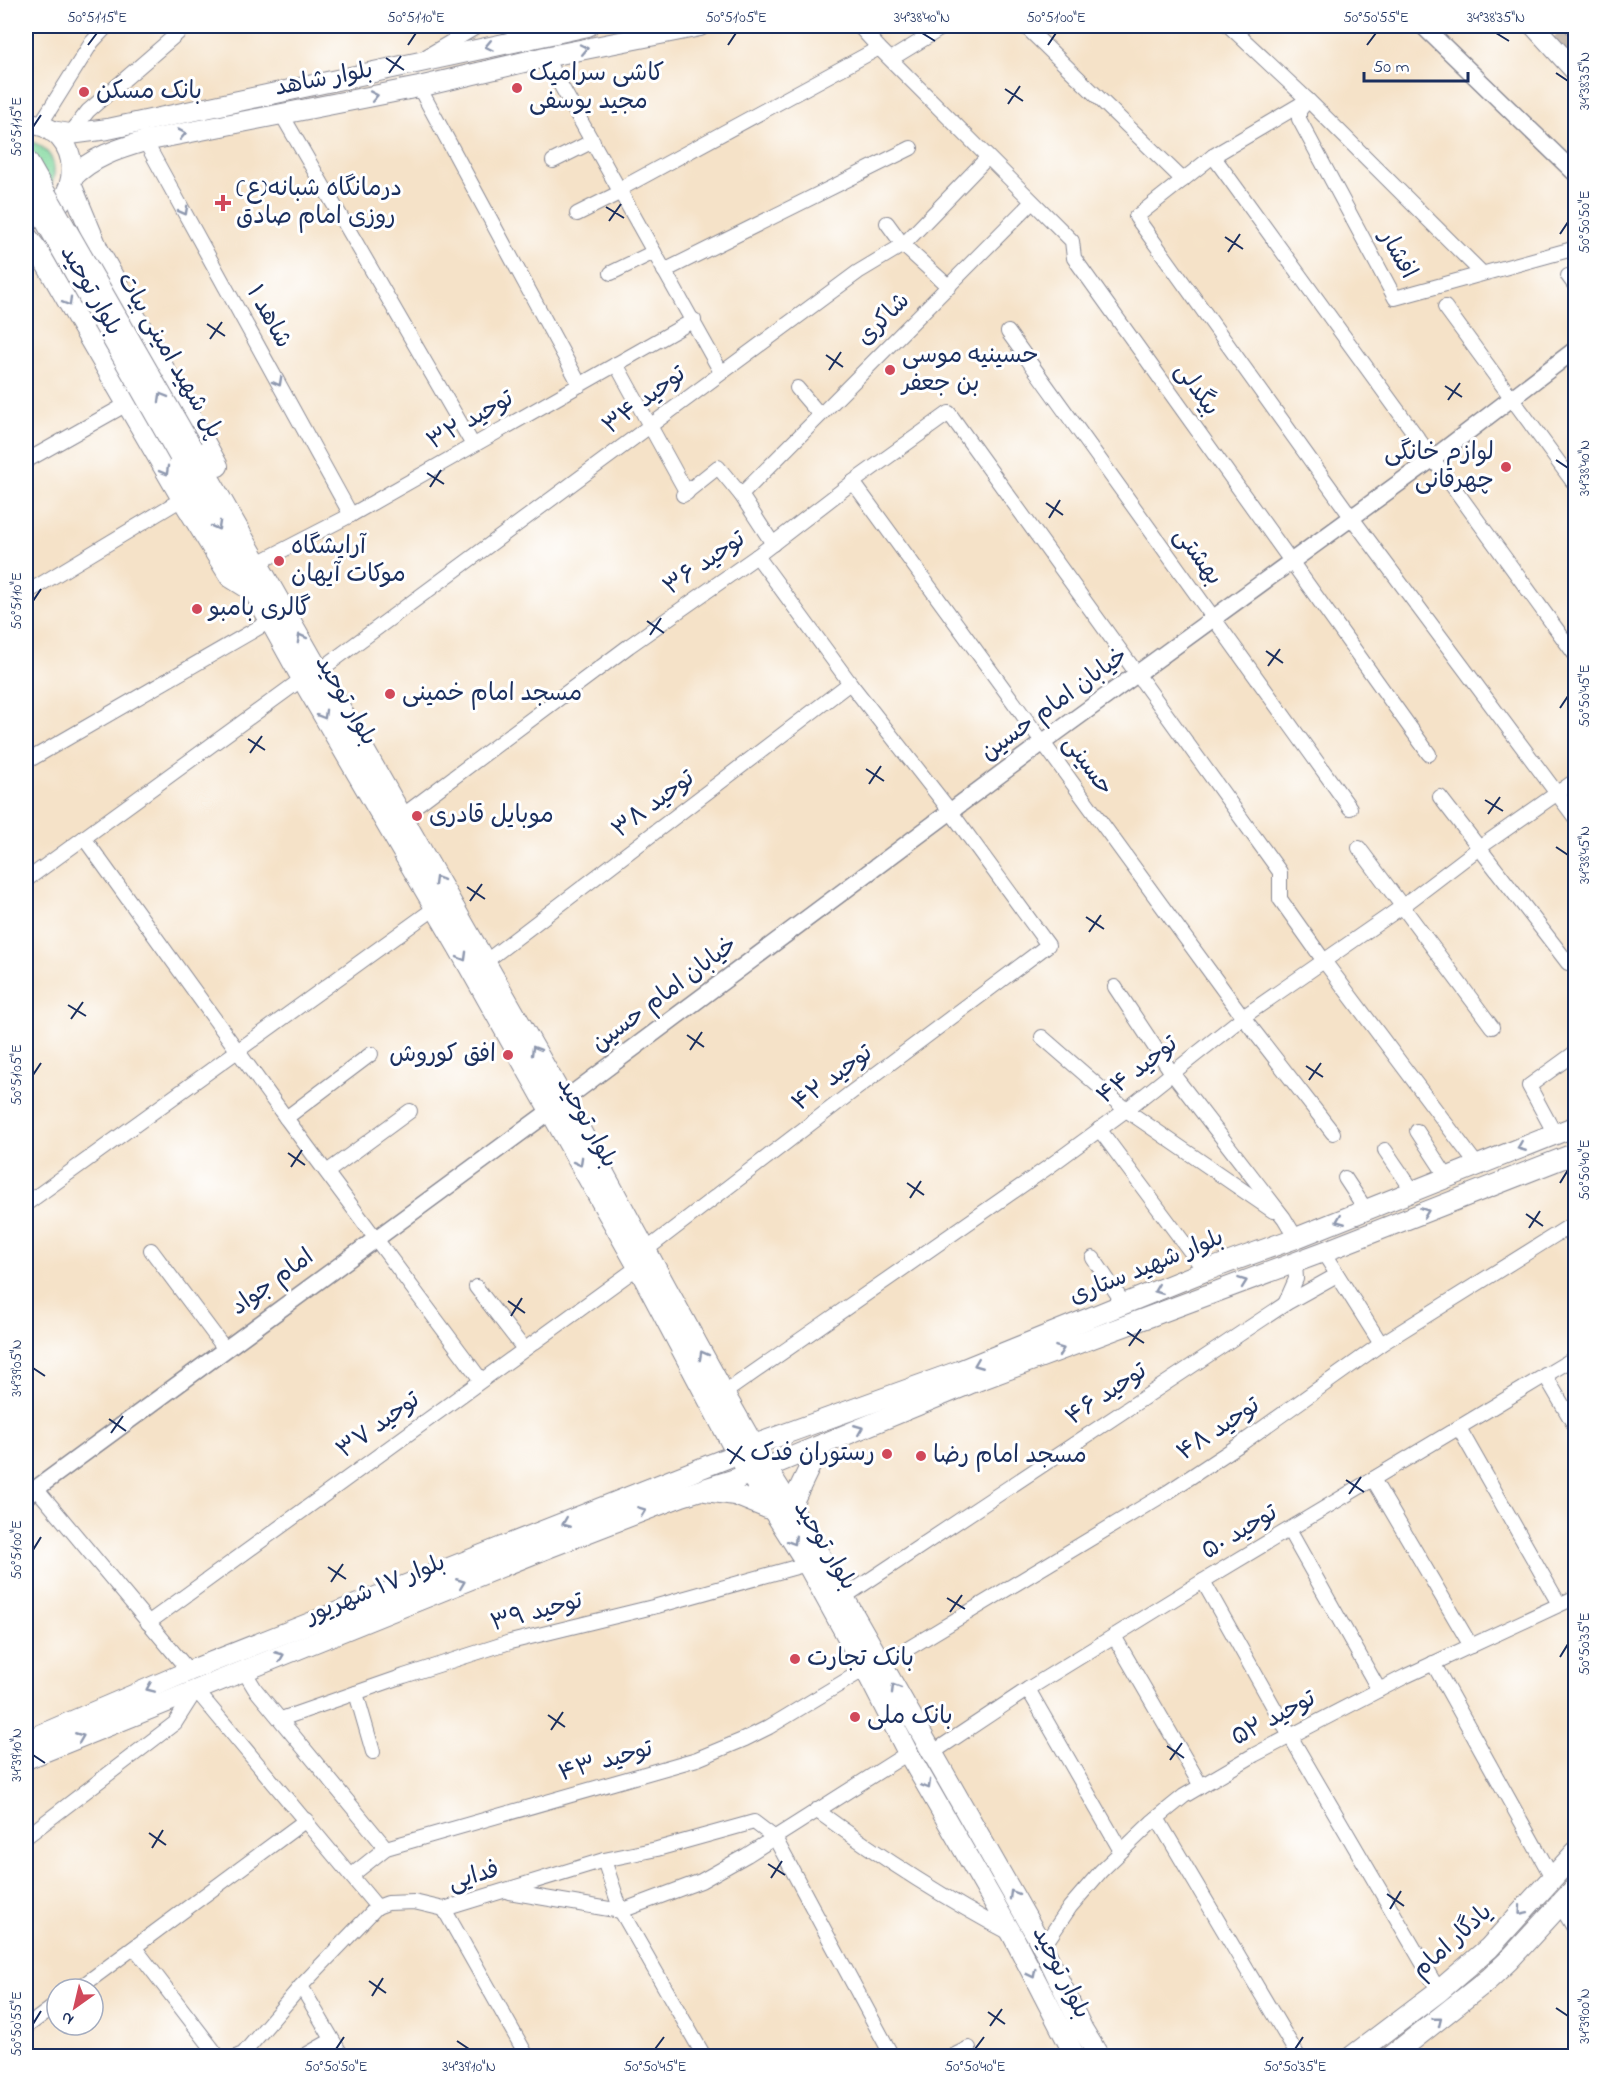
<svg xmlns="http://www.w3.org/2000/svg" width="1601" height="2082" font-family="'Indie Flower','Playpen Sans Arabic',sans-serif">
<rect width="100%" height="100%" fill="#fff"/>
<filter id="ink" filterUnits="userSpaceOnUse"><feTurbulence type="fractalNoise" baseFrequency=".0167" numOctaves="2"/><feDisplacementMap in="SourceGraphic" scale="12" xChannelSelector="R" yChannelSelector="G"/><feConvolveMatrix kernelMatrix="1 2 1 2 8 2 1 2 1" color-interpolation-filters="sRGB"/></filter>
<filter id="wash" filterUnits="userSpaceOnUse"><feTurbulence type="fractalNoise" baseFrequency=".008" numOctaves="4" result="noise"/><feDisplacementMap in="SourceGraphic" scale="24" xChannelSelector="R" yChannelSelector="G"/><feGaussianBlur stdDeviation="1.35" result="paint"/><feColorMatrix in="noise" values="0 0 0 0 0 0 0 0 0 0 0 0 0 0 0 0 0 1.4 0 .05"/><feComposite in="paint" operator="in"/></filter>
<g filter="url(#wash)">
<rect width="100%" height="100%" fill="#f5e2c8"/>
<path fill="#7fd79b" stroke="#4d837c" stroke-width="1.5" d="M26,140C42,144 55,155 54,173C54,177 52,183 50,186C44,192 33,197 26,201Z"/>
</g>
<g filter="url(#ink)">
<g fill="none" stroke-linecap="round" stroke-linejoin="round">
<polyline stroke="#c9beb3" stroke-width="21" stroke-dasharray="21 10" stroke-linecap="butt" points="1562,26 1576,40"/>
<defs>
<g id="minor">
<polyline points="859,26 879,48 1072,241 1074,258 1429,754"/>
<polyline points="1025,26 1183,180"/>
<polyline points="1229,26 1308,100 1482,273"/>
<polyline points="427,56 478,26"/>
<polyline points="545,57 721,372"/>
<polyline points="891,59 945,26"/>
<polyline points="419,87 580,385"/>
<polyline points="1308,100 1213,156 1136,217 1352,518 1576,819"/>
<polyline points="1307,101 1299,111 1299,119 1395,298 1576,248"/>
<polyline points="282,115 473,445"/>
<polyline points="40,125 92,42 107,26"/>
<polyline points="70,134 88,111 186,26"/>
<polyline points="145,141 351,515"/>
<polyline points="1213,156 1576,656"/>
<polyline points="553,161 593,141"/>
<polyline points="620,189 879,48"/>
<polyline points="577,214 621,192"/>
<polyline points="887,223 903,245 949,287"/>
<polyline points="664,271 911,148"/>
<polyline points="611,273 654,252"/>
<polyline points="1568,276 1576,287"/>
<polyline points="1445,307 1576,486"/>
<polyline points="1008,332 1350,808"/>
<polyline points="616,364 687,493"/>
<polyline points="797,388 820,415"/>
<polyline points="26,461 127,404"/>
<polyline points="853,482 1243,1017 1333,1133"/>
<polyline points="683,495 718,467 741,495 773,544"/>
<polyline points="741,495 1032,202"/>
<polyline points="258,563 351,515 694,320"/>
<polyline points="26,593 182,499"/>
<polyline points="319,671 858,272 903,245 987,158"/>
<polyline points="26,762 270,621"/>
<polyline points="1440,797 1568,963"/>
<polyline points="402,816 629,646 757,556 853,482 949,413 1280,872 1280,899 1324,961 1477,1165"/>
<polyline points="84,838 286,1118 481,1380"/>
<polyline points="1359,848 1492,1027"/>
<polyline points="26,880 302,679"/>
<polyline points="485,962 850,683"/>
<polyline points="1115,987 1172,1073 1284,1218 1296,1238"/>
<polyline points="1042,1037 1126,1110 1273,1211"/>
<polyline points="286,1118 371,1054"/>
<polyline points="1099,1129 1205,1271"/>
<polyline points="1417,1131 1447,1177"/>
<polyline points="1555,1134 1529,1086 1576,1052"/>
<polyline points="1385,1150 1413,1191"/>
<polyline points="327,1172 410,1111"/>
<polyline points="1345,1178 1366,1210"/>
<polyline points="26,1204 435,908"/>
<polyline points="151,1250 225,1349"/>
<polyline points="646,1250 848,1095 1048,945 951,812 850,683 757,556"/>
<polyline points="1323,1252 1381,1344"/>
<polyline points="1093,1258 1124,1304"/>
<polyline points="476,1287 524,1349"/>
<polyline points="1285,1304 1296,1279 1295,1263"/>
<polyline points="1545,1375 1576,1428"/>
<polyline points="724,1393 1047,1168 1126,1110 1243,1017 1403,906 1479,848 1576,780"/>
<polyline points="1459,1428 1559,1604"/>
<polyline points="1373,1479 1471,1646"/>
<polyline points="36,1488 189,1671"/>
<polyline points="1289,1530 1379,1690"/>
<polyline points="1203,1581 1290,1736 1439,1991"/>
<polyline points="844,1597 1285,1304 1337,1275"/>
<polyline points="148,1623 638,1267"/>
<polyline points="1114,1636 1201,1786"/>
<polyline points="1433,1663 1552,1877"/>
<polyline points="881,1665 1168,1492 1242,1443 1381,1344 1576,1222"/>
<polyline points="244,1671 255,1689 386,1848"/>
<polyline points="1028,1689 1121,1851"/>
<polyline points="356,1693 373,1752"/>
<polyline points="281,1719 404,1676 510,1642 657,1606 807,1564"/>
<polyline points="932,1753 1028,1689 1203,1581 1576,1357"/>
<path d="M816,1810C879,1856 943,1898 1012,1934"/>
<polyline points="1157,1818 1298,2056"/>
<polyline points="26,1837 175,1723 196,1690 377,1907"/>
<polyline points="604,1860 621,1911 704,2056"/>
<polyline points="352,1875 386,1848 697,1759 745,1739 769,1727 865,1669"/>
<polyline points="509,1892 621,1911 701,1881 747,1855 908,1753"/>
<polyline points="1560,1905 1576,1931"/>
<polyline points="444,1909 527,2056"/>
<polyline points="1043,1947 1070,1907 1101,1871 1152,1822 1184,1796 1254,1755 1406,1676 1576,1597"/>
<polyline points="135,1948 218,2056"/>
<polyline points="301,1986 342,2056"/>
<polyline points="78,1989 306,1820"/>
<polyline points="26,2027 57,2004"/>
<polyline points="238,2056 243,2054 301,1986 377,1907 388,1903 414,1902 444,1909 604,1860 657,1849 754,1822 775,1838 892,2056"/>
<polyline points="304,2056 332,2040"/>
<polyline points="953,2056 969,2048"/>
</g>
<g id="tertiary">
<polyline points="1423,26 1576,174"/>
<polyline points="564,1100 1042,743 1432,459 1576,349"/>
<polyline points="26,1496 550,1111"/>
</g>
<g id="secondary">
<polyline points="1534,26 1576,72"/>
<polyline points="1575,26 1576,26"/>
<path d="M26,123C86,125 88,212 26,220"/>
<polyline points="51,131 70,134 108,129 588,26"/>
<path d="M72,178C92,157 118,149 145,141L419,87L545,57L700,26"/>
<polyline points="71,184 98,249 218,466"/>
<polyline points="26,235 39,252 182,499 230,577 246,587"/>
<polyline points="192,448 564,1100 724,1393 766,1467 805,1529 1043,1947 1083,2030 1099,2056"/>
<polyline points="179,456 302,679 459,949 638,1267 737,1454 807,1564 865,1669 908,1753 1012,1934 1075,2056"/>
<polyline points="706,1491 735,1495 772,1510"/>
<polyline points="791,1506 814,1458 825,1443"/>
<polyline points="26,1741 189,1671 737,1454 754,1445 959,1371 1205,1271 1296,1238 1576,1126"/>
<polyline points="26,1759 550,1547 682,1496 748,1475 969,1384 1323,1252 1576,1153"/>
</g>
<g id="primary">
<polyline points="1353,2056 1439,1991 1489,1948 1576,1852"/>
<polyline points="1392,2056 1489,1979 1508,1961 1576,1887"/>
</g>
</defs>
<use href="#minor" stroke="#888893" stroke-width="16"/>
<use href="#tertiary" stroke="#888893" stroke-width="19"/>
<use href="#secondary" stroke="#888893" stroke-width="22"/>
<use href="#primary" stroke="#888893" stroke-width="23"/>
<use href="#minor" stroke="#fff" stroke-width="14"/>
<use href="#tertiary" stroke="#fff" stroke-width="16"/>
<use href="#secondary" stroke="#fff" stroke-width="20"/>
<use href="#primary" stroke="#fff" stroke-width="21"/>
<defs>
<g id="secondary-bridge">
<polyline points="26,159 192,448"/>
<polyline points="26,187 179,456"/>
</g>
</defs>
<use href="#secondary-bridge" stroke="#888893" stroke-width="22" stroke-linecap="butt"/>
<use href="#secondary-bridge" stroke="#fff" stroke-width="20"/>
</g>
<defs><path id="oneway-chevron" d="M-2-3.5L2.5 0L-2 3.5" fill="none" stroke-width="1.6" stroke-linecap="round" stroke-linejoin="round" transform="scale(1.5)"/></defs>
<g stroke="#8d97ae">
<use href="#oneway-chevron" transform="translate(489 46) rotate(168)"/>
<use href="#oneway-chevron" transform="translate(584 49) rotate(-12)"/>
<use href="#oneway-chevron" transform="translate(374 96) rotate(-11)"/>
<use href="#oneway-chevron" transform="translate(182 134) rotate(-11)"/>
<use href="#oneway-chevron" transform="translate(184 211) rotate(61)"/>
<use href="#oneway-chevron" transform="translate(68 302) rotate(60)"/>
<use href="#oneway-chevron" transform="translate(278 382) rotate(61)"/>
<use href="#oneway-chevron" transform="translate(162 397) rotate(-120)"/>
<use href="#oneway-chevron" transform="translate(165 471) rotate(60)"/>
<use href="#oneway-chevron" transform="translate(217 526) rotate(61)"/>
<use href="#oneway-chevron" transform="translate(301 638) rotate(-119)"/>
<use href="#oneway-chevron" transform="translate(323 715) rotate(60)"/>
<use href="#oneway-chevron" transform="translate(438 880) rotate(-120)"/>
<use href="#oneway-chevron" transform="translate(463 957) rotate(60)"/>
<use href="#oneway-chevron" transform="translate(535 1050) rotate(-120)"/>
<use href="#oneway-chevron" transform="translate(1521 1147) rotate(158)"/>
<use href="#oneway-chevron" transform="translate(579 1162) rotate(61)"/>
<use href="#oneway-chevron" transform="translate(1425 1212) rotate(-21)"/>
<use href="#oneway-chevron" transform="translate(1340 1220) rotate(158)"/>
<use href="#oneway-chevron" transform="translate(1243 1282) rotate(-20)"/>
<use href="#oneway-chevron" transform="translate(1158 1290) rotate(158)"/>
<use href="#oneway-chevron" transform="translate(1060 1350) rotate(-20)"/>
<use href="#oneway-chevron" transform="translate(703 1355) rotate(-119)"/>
<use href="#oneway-chevron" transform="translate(978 1364) rotate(158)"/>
<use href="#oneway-chevron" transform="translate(859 1429) rotate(-22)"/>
<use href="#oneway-chevron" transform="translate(642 1511) rotate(-21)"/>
<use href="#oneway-chevron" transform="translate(566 1523) rotate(158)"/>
<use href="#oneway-chevron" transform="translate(793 1541) rotate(58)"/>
<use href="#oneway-chevron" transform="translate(461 1583) rotate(-22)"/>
<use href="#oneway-chevron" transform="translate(280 1656) rotate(-22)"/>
<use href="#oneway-chevron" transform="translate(150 1688) rotate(157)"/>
<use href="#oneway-chevron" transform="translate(895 1688) rotate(-120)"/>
<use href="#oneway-chevron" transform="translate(80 1737) rotate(-22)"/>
<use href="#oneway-chevron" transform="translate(927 1785) rotate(60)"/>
<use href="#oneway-chevron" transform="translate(1013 1894) rotate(-120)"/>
<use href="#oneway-chevron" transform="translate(1522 1911) rotate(131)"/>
<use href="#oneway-chevron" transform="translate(1032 1974) rotate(63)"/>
<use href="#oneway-chevron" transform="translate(1438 2021) rotate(-38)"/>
</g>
</g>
<path fill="none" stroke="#1b2f5e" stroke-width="2" d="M922,33L935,41M1496,33L1509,41M88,45L97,33M408,45L416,33M728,45L736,33M1048,45L1056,33M1367,45L1376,33M386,58L404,70M389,73L401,56M1556,73L1568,81M1005,89L1023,101M1008,104L1020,86M33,127L41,115M606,207L624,218M609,221L621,204M1560,234L1568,222M1225,237L1243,249M1228,252L1240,234M207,324L225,336M210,339L222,322M826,355L843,367M829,370L841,352M1445,386L1462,397M1448,400L1460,383M1556,460L1568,468M427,473L444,484M430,487L441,470M1046,503L1063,515M1049,518L1060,500M33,601L41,589M647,621L664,633M650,635L661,618M1266,651L1283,663M1268,666L1280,649M1560,708L1568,696M248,739L265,750M250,753L262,736M866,769L884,781M869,784L881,766M1485,800L1503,811M1488,814L1500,797M1556,847L1568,855M467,887L485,899M470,901L482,884M1086,917L1104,929M1089,932L1101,915M68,1005L86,1016M71,1019L83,1002M687,1035L704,1047M690,1050L702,1032M1306,1066L1323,1077M33,1075L41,1063M1309,1080L1321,1063M288,1153L305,1165M291,1167L302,1150M907,1183L924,1195M1560,1183L1568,1170M910,1198L921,1181M1526,1214L1543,1226M1529,1228L1540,1211M508,1301L525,1313M511,1316L522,1298M1127,1332L1144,1343M1129,1346L1141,1329M33,1368L45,1376M109,1419L126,1431M111,1433L123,1416M727,1449L745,1461M730,1464L742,1446M1346,1480L1364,1492M1349,1494L1361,1477M33,1550L41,1537M328,1567L346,1579M331,1582L343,1564M947,1598L965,1609M950,1612L962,1595M1560,1657L1568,1644M548,1715L565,1727M551,1730L563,1712M1167,1746L1184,1758M33,1755L45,1763M1170,1760L1182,1743M149,1833L166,1845M152,1848L163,1830M768,1864L785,1875M771,1878L782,1861M1387,1894L1404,1906M1390,1909L1401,1891M369,1981L386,1993M372,1996L383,1978M1556,2008L1568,2016M988,2012L1005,2024M33,2024L41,2011M990,2026L1002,2009M457,2041L469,2049M336,2049L344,2037M655,2049L664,2037M975,2049L984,2037M1295,2049L1303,2037"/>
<g fill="#d1495b" stroke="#fff" stroke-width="2">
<circle cx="517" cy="88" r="6"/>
<circle cx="84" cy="92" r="6"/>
<path d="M220 194h6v6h6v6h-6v6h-6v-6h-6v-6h6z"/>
<circle cx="890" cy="370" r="6"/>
<circle cx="1506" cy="467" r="6"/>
<circle cx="279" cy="561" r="6"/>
<circle cx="197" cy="609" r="6"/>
<circle cx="390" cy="694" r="6"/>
<circle cx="417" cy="816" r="6"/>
<circle cx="508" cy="1055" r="6"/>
<circle cx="887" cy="1454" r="6"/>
<circle cx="921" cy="1456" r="6"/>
<circle cx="795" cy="1659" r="6"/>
<circle cx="855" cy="1717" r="6"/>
</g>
<g text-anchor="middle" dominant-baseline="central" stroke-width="6" stroke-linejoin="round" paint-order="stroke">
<g font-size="24" fill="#1b2f5e" stroke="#fff" text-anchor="start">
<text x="529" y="74">کاشی سرامیک<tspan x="529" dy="28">مجید یوسفی</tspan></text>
<text x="96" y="92">بانک مسکن</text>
<text x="236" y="189">(ع)درمانگاه شبانه<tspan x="236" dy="28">روزی امام صادق</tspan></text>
<text x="902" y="356">حسینیه موسی<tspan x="902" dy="28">بن جعفر</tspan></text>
<text x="1494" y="453" text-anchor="end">لوازم خانگی<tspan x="1494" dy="28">چهرقانی</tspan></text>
<text x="291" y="547">آرایشگاه<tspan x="291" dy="28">موکات آیهان</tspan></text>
<text x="209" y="609">گالری بامبو</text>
<text x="402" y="694">مسجد امام خمینی</text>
<text x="429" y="816">موبایل قادری</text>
<text x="496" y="1055" text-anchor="end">افق کوروش</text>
<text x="875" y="1454" text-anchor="end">رستوران فدک</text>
<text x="933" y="1456">مسجد امام رضا</text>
<text x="807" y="1659">بانک تجارت</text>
<text x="867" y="1717">بانک ملی</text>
</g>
<g font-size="24" fill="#1b2f5e" stroke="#fff">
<text transform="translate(324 80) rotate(-11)">بلوار شاهد</text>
<text transform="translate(1397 255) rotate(61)">افشار</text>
<text transform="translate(90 291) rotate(60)">بلوار توحید</text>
<text transform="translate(268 317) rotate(61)">شاهد ۱</text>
<text transform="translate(884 320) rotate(-45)">شاکری</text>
<text transform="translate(169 356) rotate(60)">پل شهید امینی بیات</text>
<text transform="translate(1196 390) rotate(55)">بیگدلی</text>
<text transform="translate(645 401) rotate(-37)">توحید ۳۴</text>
<text transform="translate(471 421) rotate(-30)">توحید ۳۲</text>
<text transform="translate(1197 557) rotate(54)">بهشتی</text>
<text transform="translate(705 564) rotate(-35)">توحید ۳۶</text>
<text transform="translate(345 701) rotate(60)">بلوار توحید</text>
<text transform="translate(1055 705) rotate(-36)">خیابان امام حسین</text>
<text transform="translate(1087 766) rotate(54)">حسینی</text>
<text transform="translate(654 805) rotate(-37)">توحید ۳۸</text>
<text transform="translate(665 995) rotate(-37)">خیابان امام حسین</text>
<text transform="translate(1138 1071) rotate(-38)">توحید ۴۴</text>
<text transform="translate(833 1079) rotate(-37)">توحید ۴۲</text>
<text transform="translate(586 1123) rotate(61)">بلوار توحید</text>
<text transform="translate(1147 1268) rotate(-22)">بلوار شهید ستاری</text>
<text transform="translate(273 1283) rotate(-36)">امام جواد</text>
<text transform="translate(1107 1395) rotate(-34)">توحید ۴۶</text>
<text transform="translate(379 1426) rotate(-36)">توحید ۳۷</text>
<text transform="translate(1219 1430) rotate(-34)">توحید ۴۸</text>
<text transform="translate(1240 1533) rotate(-31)">توحید ۵۰</text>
<text transform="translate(824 1546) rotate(59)">بلوار توحید</text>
<text transform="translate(376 1590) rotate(-22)">بلوار ۱۷ شهریور</text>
<text transform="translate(537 1613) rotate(-15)">توحید ۳۹</text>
<text transform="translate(1274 1719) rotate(-28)">توحید ۵۲</text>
<text transform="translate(606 1762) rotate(-16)">توحید ۴۳</text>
<text transform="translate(474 1877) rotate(-16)">فدایی</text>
<text transform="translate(1453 1942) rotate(-42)">یادگار امام</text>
<text transform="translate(1060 1973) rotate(63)">بلوار توحید</text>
</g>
</g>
<rect width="1601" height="2082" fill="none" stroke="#fff" stroke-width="66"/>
<g transform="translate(75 2007) rotate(214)"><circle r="28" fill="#ffffff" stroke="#a4acbf" stroke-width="1.5"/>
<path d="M0-4.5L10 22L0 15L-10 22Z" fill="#d1495b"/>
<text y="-9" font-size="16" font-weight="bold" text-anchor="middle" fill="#1b2f5e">N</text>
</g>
<path d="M1364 72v9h104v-9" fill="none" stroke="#1b2f5e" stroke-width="3"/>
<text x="1373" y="72" font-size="18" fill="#1b2f5e" stroke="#ffffff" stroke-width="4.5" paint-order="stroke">50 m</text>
<rect x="33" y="33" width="1535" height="2016" fill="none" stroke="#1b2f5e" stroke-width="2"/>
<g font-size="15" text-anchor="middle" fill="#1b2f5e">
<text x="97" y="22">50°51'15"E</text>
<text x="416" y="22">50°51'10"E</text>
<text x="736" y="22">50°51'05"E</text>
<text x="922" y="22">34°38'40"N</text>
<text x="1056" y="22">50°51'00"E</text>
<text x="1376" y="22">50°50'55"E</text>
<text x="1496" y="22">34°38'35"N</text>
<text transform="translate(1584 81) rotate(-90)" y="5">34°38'35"N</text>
<text transform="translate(16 127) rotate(-90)" y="5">50°51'15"E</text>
<text transform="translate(1584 222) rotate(-90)" y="5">50°50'50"E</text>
<text transform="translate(1584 468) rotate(-90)" y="5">34°38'40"N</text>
<text transform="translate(16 601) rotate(-90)" y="5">50°51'10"E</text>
<text transform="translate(1584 696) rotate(-90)" y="5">50°50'45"E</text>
<text transform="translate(1584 855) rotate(-90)" y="5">34°38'45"N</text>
<text transform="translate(16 1075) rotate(-90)" y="5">50°51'05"E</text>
<text transform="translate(1584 1170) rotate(-90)" y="5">50°50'40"E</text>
<text transform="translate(16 1368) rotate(-90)" y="5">34°39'05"N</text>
<text transform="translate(16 1550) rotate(-90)" y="5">50°51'00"E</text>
<text transform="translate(1584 1644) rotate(-90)" y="5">50°50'35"E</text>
<text transform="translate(16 1755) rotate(-90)" y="5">34°39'10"N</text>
<text transform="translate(1584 2016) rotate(-90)" y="5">34°39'00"N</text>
<text transform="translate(16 2024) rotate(-90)" y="5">50°50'55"E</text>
<text x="336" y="2071">50°50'50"E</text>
<text x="469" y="2071">34°39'10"N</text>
<text x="655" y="2071">50°50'45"E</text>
<text x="975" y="2071">50°50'40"E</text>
<text x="1295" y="2071">50°50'35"E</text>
</g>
</svg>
